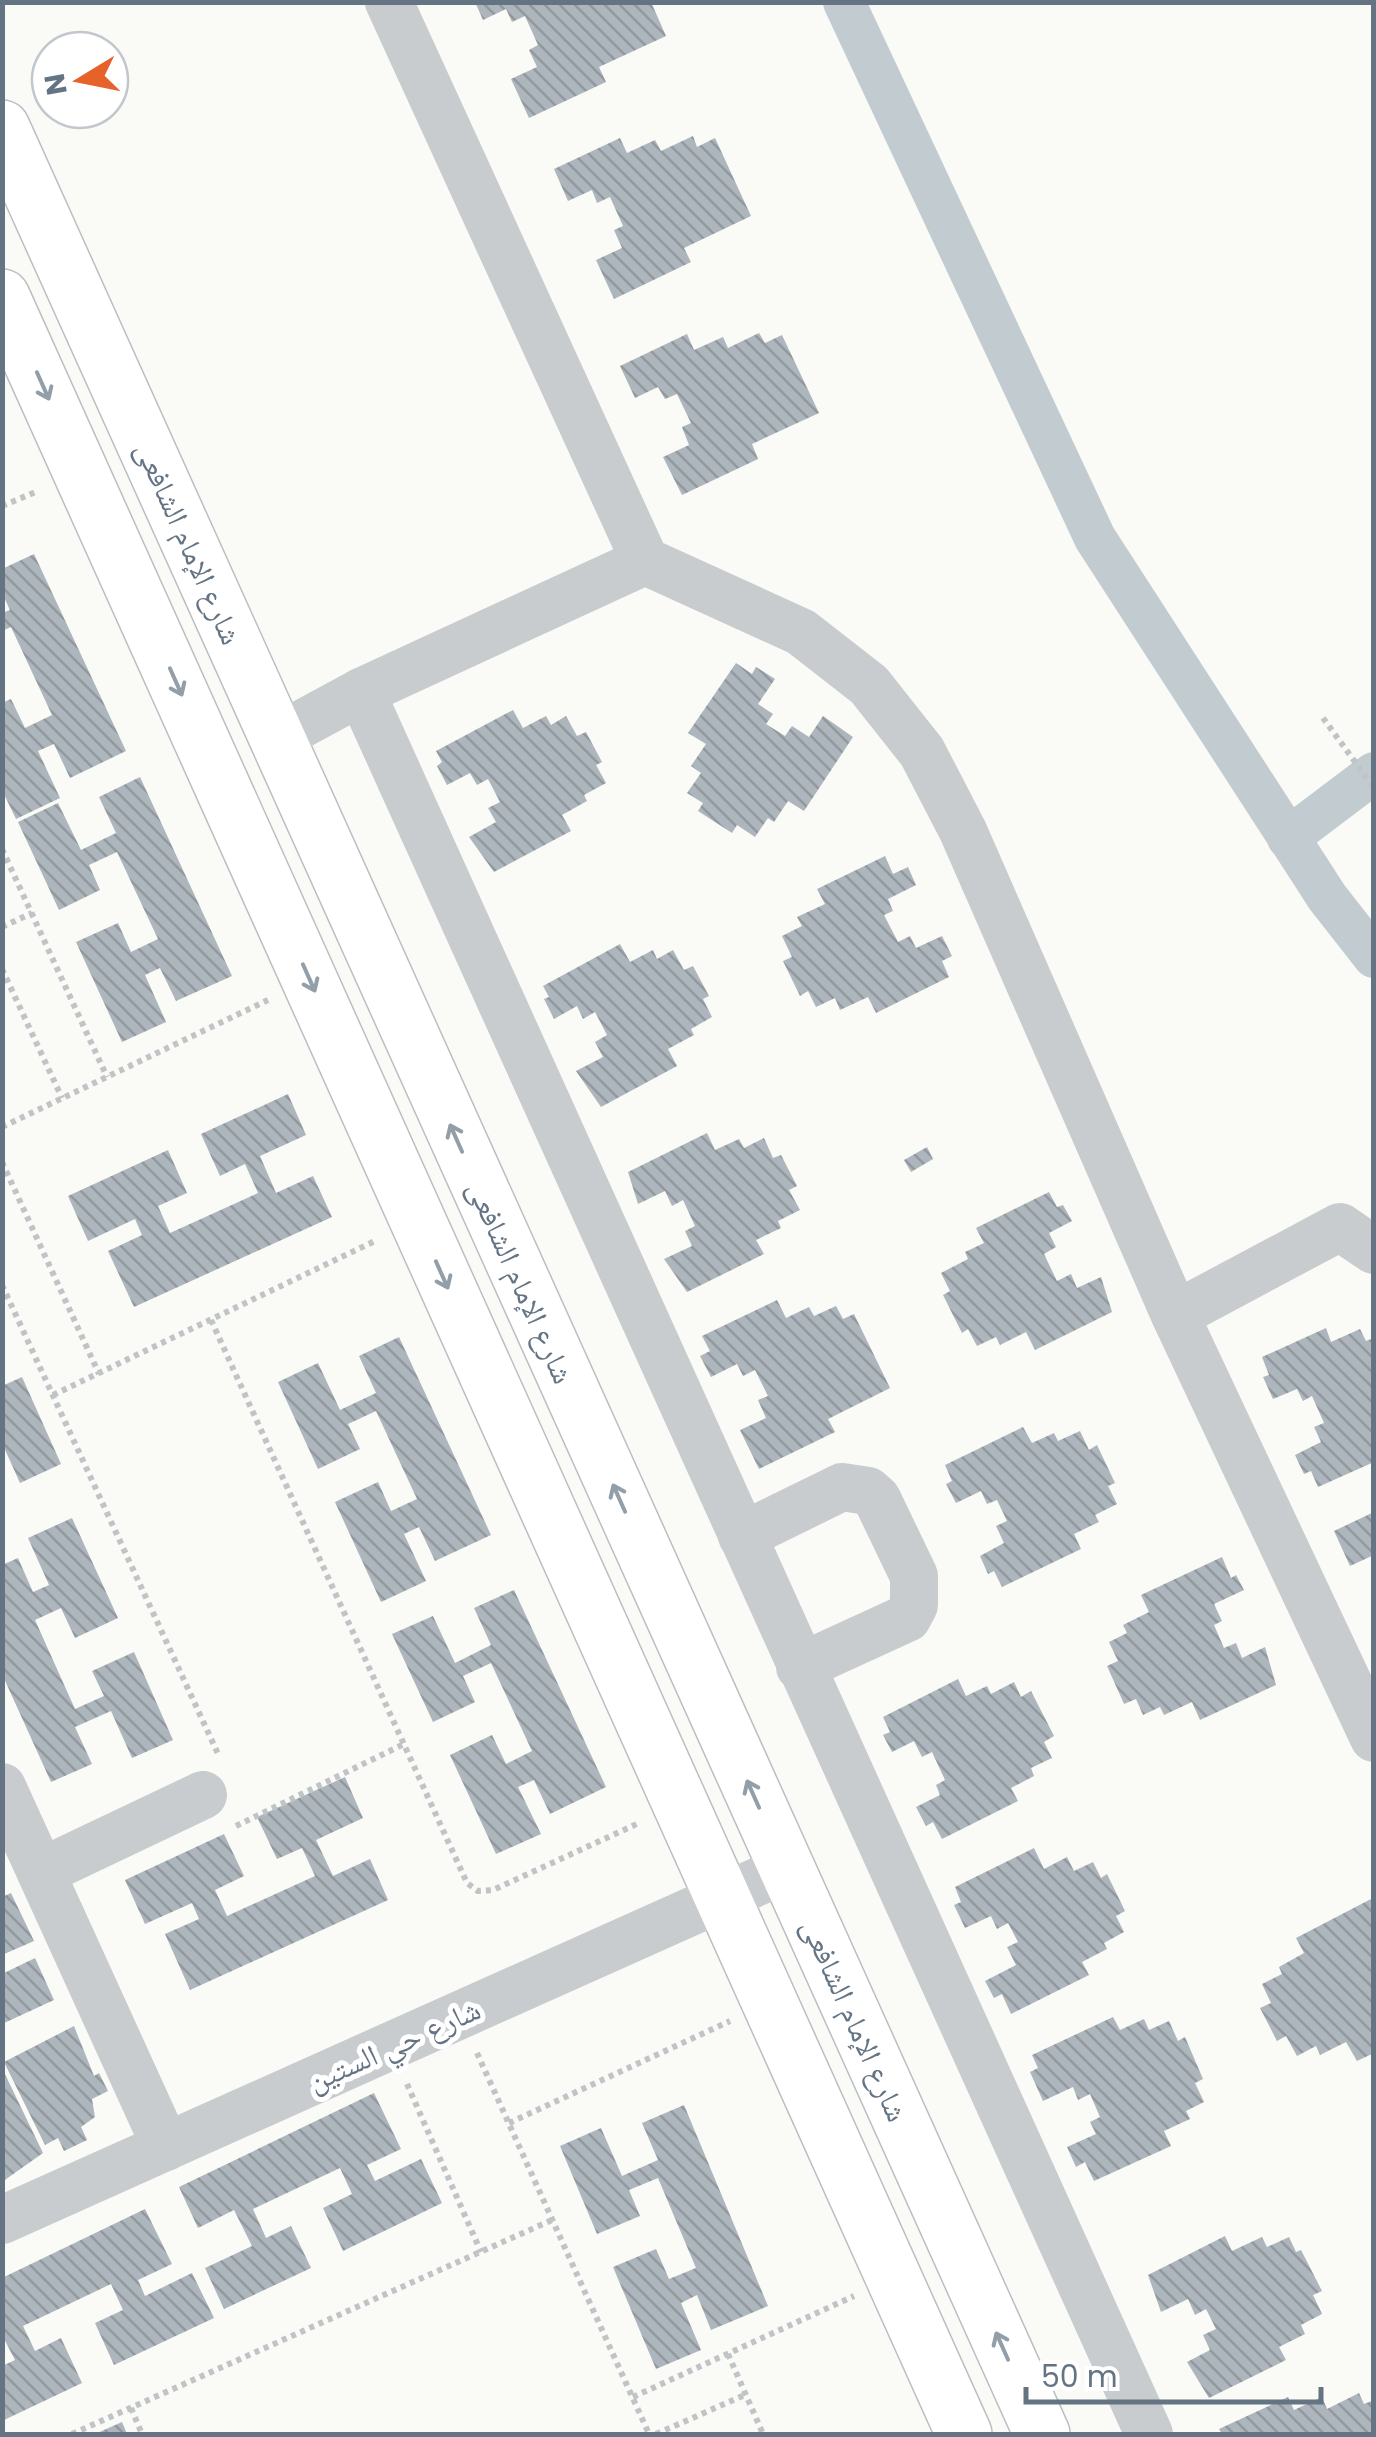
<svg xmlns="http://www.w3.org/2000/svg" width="1376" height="2437" font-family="Poppins,'Noto Naskh Arabic',sans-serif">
<defs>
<pattern id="building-back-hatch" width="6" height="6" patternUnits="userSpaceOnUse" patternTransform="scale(2.5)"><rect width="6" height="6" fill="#aeb6bd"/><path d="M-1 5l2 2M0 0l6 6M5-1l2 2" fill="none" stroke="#91999f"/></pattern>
</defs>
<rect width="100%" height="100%" fill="#fafaf7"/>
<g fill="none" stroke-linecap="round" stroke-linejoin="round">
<g stroke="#c2cbd0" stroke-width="42">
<polyline points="844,2 1095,538 1327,897 1374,957"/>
<polyline points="1288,838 1374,773"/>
</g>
</g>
<g fill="url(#building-back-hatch)">
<polygon points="475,2 651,2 666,36 599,67 606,82 529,118 511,79 537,67 529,50 538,45 525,16 512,22 506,9 483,20"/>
<polygon points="693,136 697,147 715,138 751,216 684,248 691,262 614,299 596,260 622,248 614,230 623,226 610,197 597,203 592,190 568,201 554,169 620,138 627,153 655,140 661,151"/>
<polygon points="759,333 765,343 782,335 819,413 752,444 758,459 682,495 663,457 689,445 682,427 691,423 677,394 665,399 658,387 635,398 620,366 687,334 694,350 723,337 728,348"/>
<polygon points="34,554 126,751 70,778 54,744 38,751 60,798 16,819 2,790 2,703 11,699 25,728 52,715 11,627 2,631 2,613 10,610 2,593 2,569"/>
<polygon points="736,663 752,674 756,667 775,679 758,704 773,714 766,724 785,736 792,726 809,737 823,716 853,737 804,811 788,801 774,822 768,818 755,837 737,825 732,833 698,811 703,803 687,793 701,773 691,766 706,744 688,733"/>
<polygon points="513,710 523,728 546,716 551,725 566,716 577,736 586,732 602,762 596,765 606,783 584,795 587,801 562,815 571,831 494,872 469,837 496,822 488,808 500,802 488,779 477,785 470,773 447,785 437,766 442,762 436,751"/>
<polygon points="140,777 232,976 176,1001 160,968 145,975 166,1022 122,1042 76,942 118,923 131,952 158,939 117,852 89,865 100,890 59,910 18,822 58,803 81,850 116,833 99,797"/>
<polygon points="885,856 893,874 908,867 916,885 888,899 893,911 884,915 898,942 910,936 916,948 942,936 952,956 942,961 949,977 876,1013 868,997 840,1010 835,998 816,1007 808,991 800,996 783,961 792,957 782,936 802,926 797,917 825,904 817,889"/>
<polygon points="620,944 630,962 653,950 657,959 673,950 684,970 693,966 709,996 703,999 712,1017 691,1029 694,1035 668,1049 677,1066 601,1107 576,1071 603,1057 595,1042 607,1035 595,1012 583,1019 577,1006 554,1019 544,999 549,997 543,986"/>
<polygon points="288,1094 306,1135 260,1156 276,1193 313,1176 332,1217 134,1307 108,1251 142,1235 135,1219 88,1241 68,1196 168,1150 187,1193 158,1206 170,1233 258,1193 245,1164 220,1176 201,1134"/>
<polygon points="707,1133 715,1150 739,1139 744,1148 764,1138 773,1158 781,1155 797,1186 789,1190 800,1210 778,1221 781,1228 756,1240 764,1254 687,1292 664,1259 692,1246 685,1231 695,1226 683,1200 672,1206 665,1191 638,1204 628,1172"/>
<polygon points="927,1147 933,1159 911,1172 904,1160"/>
<polygon points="1049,1192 1057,1207 1063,1205 1072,1221 1049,1233 1056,1247 1044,1254 1057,1281 1071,1274 1077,1288 1101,1277 1112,1312 1035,1350 1026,1332 1000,1345 996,1337 977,1346 968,1329 962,1333 943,1295 950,1291 941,1273 968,1259 965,1252 984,1243 976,1228"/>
<polygon points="777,1300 786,1318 809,1307 814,1316 836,1306 843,1319 854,1314 890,1388 828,1419 835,1432 759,1469 740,1430 766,1418 758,1400 768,1396 755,1370 743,1376 737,1364 711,1377 700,1356 710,1351 702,1336"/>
<polygon points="1326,1328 1331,1342 1360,1329 1366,1341 1374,1338 1374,1462 1318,1487 1311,1471 1304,1474 1295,1455 1321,1442 1314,1427 1324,1423 1312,1396 1303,1401 1297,1389 1273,1399 1263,1377 1269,1375 1262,1357"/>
<polygon points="399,1337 491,1535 435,1561 419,1527 404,1534 426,1581 381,1602 335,1502 378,1482 391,1511 417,1499 376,1411 348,1424 360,1449 318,1469 278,1382 318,1363 340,1410 376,1393 359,1356"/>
<polygon points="22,1377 61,1464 20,1483 2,1443 2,1386"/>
<polygon points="1023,1427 1032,1443 1054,1433 1058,1441 1080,1431 1089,1450 1097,1445 1115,1483 1108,1486 1117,1504 1095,1515 1099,1522 1074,1534 1081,1549 1002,1587 994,1571 988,1574 980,1556 1004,1543 996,1526 1007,1521 997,1500 987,1504 981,1491 956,1503 946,1484 952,1481 945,1465"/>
<polygon points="1374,1512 1374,1555 1350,1566 1334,1531"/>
<polygon points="72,1518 118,1618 75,1638 61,1608 35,1620 75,1709 104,1696 92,1671 134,1652 173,1740 132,1758 111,1711 75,1727 92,1764 51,1782 2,1674 2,1565 18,1558 33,1592 49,1585 28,1538"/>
<polygon points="1222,1557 1231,1578 1236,1575 1244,1590 1214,1604 1222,1621 1214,1625 1224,1648 1236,1643 1242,1658 1265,1647 1276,1685 1200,1720 1192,1702 1164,1715 1160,1707 1143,1715 1136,1699 1124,1704 1107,1666 1118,1661 1109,1642 1127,1633 1123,1625 1149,1612 1141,1595"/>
<polygon points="514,1590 606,1787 550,1814 534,1780 518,1787 541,1834 496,1854 450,1755 492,1735 506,1764 532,1751 491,1663 463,1676 475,1702 433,1722 392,1634 433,1616 455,1663 491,1645 474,1608"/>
<polygon points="958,1679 966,1696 987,1686 991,1694 1014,1682 1021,1697 1031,1691 1054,1736 1044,1742 1052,1758 1031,1768 1034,1776 1011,1788 1018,1801 942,1839 933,1822 926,1826 916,1807 940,1795 936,1785 945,1780 932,1752 922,1757 914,1741 892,1752 883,1735 890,1732 883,1717"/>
<polygon points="345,1777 363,1818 316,1840 333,1876 370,1859 388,1900 190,1990 165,1934 199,1919 192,1903 145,1924 125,1880 224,1834 244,1876 215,1890 227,1916 315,1876 302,1848 277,1859 257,1817"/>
<polygon points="1034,1848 1044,1869 1067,1857 1074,1871 1093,1862 1101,1878 1107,1874 1125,1911 1116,1916 1124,1932 1104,1943 1107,1949 1082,1962 1089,1975 1011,2014 1002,1994 994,1998 985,1981 1016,1965 1007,1947 1018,1942 1008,1923 997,1929 991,1916 965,1928 954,1905 961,1902 955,1887"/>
<polygon points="11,1893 34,1941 2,1955 2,1897"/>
<polygon points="1371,1899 1374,2053 1357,2061 1346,2042 1320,2055 1316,2046 1297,2056 1286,2036 1277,2041 1260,2008 1271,2003 1262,1984 1282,1974 1279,1967 1304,1953 1296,1938"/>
<polygon points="35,1958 54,2000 2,2024 2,1974"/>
<polygon points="1113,2017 1120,2030 1144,2019 1149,2030 1169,2021 1178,2041 1185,2037 1203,2079 1195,2083 1204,2102 1186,2111 1190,2119 1164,2131 1171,2146 1094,2181 1085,2162 1076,2167 1067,2147 1096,2134 1090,2122 1100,2117 1090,2094 1078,2100 1073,2087 1043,2101 1030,2072 1038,2068 1032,2055"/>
<polygon points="74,2026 94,2076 99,2073 108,2091 92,2099 95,2117 81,2127 87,2140 64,2151 58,2138 45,2145 4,2062"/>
<polygon points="2,2068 43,2153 2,2182"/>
<polygon points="374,2093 401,2149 367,2165 375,2181 421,2159 442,2203 343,2251 323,2208 352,2194 340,2168 253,2209 266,2238 291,2226 311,2268 224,2309 205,2268 252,2246 234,2210 198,2228 179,2187"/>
<polygon points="684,2105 768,2306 711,2330 697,2295 681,2303 701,2350 656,2369 613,2267 656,2249 669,2279 696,2268 658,2178 629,2190 640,2216 597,2234 560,2146 601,2128 622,2176 658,2160 642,2123"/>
<polygon points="145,2209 172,2264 138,2280 145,2296 192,2273 214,2318 114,2365 95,2323 123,2310 111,2284 23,2326 35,2351 61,2338 82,2383 2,2421 2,2366 15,2360 2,2335 2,2278"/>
<polygon points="1225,2236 1232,2251 1262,2237 1267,2247 1289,2237 1296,2252 1301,2250 1322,2291 1313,2295 1322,2314 1301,2325 1305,2334 1279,2347 1286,2360 1209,2398 1187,2362 1210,2350 1203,2335 1216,2329 1206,2309 1195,2315 1188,2299 1161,2312 1148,2275"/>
<polygon points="1359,2393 1364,2404 1374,2400 1374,2434 1222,2434 1219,2429 1288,2397 1294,2410 1322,2397 1327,2409"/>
<polygon points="122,2422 127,2434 95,2434"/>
</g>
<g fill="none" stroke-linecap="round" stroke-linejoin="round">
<defs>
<g id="major">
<polyline points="2,128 1042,2434"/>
<polyline points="2,297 964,2434"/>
</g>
</defs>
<use href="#major" stroke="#bbbfc3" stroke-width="58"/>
<g stroke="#c1c4c6" stroke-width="6" stroke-dasharray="5 5" stroke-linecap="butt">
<polyline points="2,506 38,491"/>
<polyline points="1323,718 1374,788"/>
<polyline points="2,849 107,1077"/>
<polyline points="2,927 32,913"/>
<polyline points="2,969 62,1098"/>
<polyline points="2,1127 268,1000"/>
<polyline points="2,1162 99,1374"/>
<polyline points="2,1285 219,1756"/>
<polyline points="211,1320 467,1883 478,1891 493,1890 639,1823"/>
<polyline points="53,1395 377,1240"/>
<polyline points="236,1826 404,1744"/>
<polyline points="477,2053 649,2434"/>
<polyline points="407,2084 481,2252"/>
<polyline points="509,2123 730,2021"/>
<polyline points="728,2354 763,2434"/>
<polyline points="633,2397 854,2296"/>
<polyline points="131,2408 142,2434"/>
<polyline points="72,2434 552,2220"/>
<polyline points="656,2434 747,2394"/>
</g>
<g stroke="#c8cccf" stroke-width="48">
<polyline points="389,2 645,561 801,632 869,685 922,752 963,831 1175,1315 1374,1738"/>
<polyline points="361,692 1149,2434"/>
<polyline points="276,738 361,692 645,561"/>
<polyline points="1175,1315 1340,1227 1374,1250"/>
<polyline points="742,1536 842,1487 868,1491 877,1499 914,1576 914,1605 907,1618 800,1667"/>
<polyline points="2,1787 166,2147"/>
<polyline points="41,1872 203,1795"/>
<polyline points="2,2220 786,1869"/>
</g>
<use href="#major" stroke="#fff" stroke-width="55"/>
</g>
<defs><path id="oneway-shaft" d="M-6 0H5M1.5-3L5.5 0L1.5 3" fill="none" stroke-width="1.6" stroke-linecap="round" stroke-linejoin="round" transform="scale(2.5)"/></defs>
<g stroke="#929ea8">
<use href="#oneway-shaft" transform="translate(43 386) rotate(66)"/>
<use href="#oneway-shaft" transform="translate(176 682) rotate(66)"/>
<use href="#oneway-shaft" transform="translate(309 978) rotate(66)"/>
<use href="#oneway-shaft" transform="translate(456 1138) rotate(-114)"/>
<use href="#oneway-shaft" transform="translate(442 1275) rotate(66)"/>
<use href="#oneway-shaft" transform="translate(619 1498) rotate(-114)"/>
<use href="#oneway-shaft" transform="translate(753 1794) rotate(-114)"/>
<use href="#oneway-shaft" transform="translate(1002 2346) rotate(-114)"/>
</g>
<g text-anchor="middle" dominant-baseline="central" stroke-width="10" stroke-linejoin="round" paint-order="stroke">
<g font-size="30" fill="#647483" stroke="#fff">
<text transform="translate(189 543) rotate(66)">شارع الإمام الشافعى</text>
<text transform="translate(521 1282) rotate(66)">شارع الإمام الشافعى</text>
<text transform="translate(855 2020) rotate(66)">شارع الإمام الشافعى</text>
<text transform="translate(394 2045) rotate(-24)">شارع حي الستين</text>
</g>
</g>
<rect width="1376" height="2437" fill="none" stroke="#647483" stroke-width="10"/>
<g transform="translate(80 80) rotate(260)"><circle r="48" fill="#ffffff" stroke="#c1c7cd" stroke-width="2.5"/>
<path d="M0-8L18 38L0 25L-18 38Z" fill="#e7612a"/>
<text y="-15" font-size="28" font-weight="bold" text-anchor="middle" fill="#647483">N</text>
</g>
<path d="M1026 2387v15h295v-15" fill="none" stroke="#647483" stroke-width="5"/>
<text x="1041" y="2387" font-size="30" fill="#647483" stroke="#ffffff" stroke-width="8" paint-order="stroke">50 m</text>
</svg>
